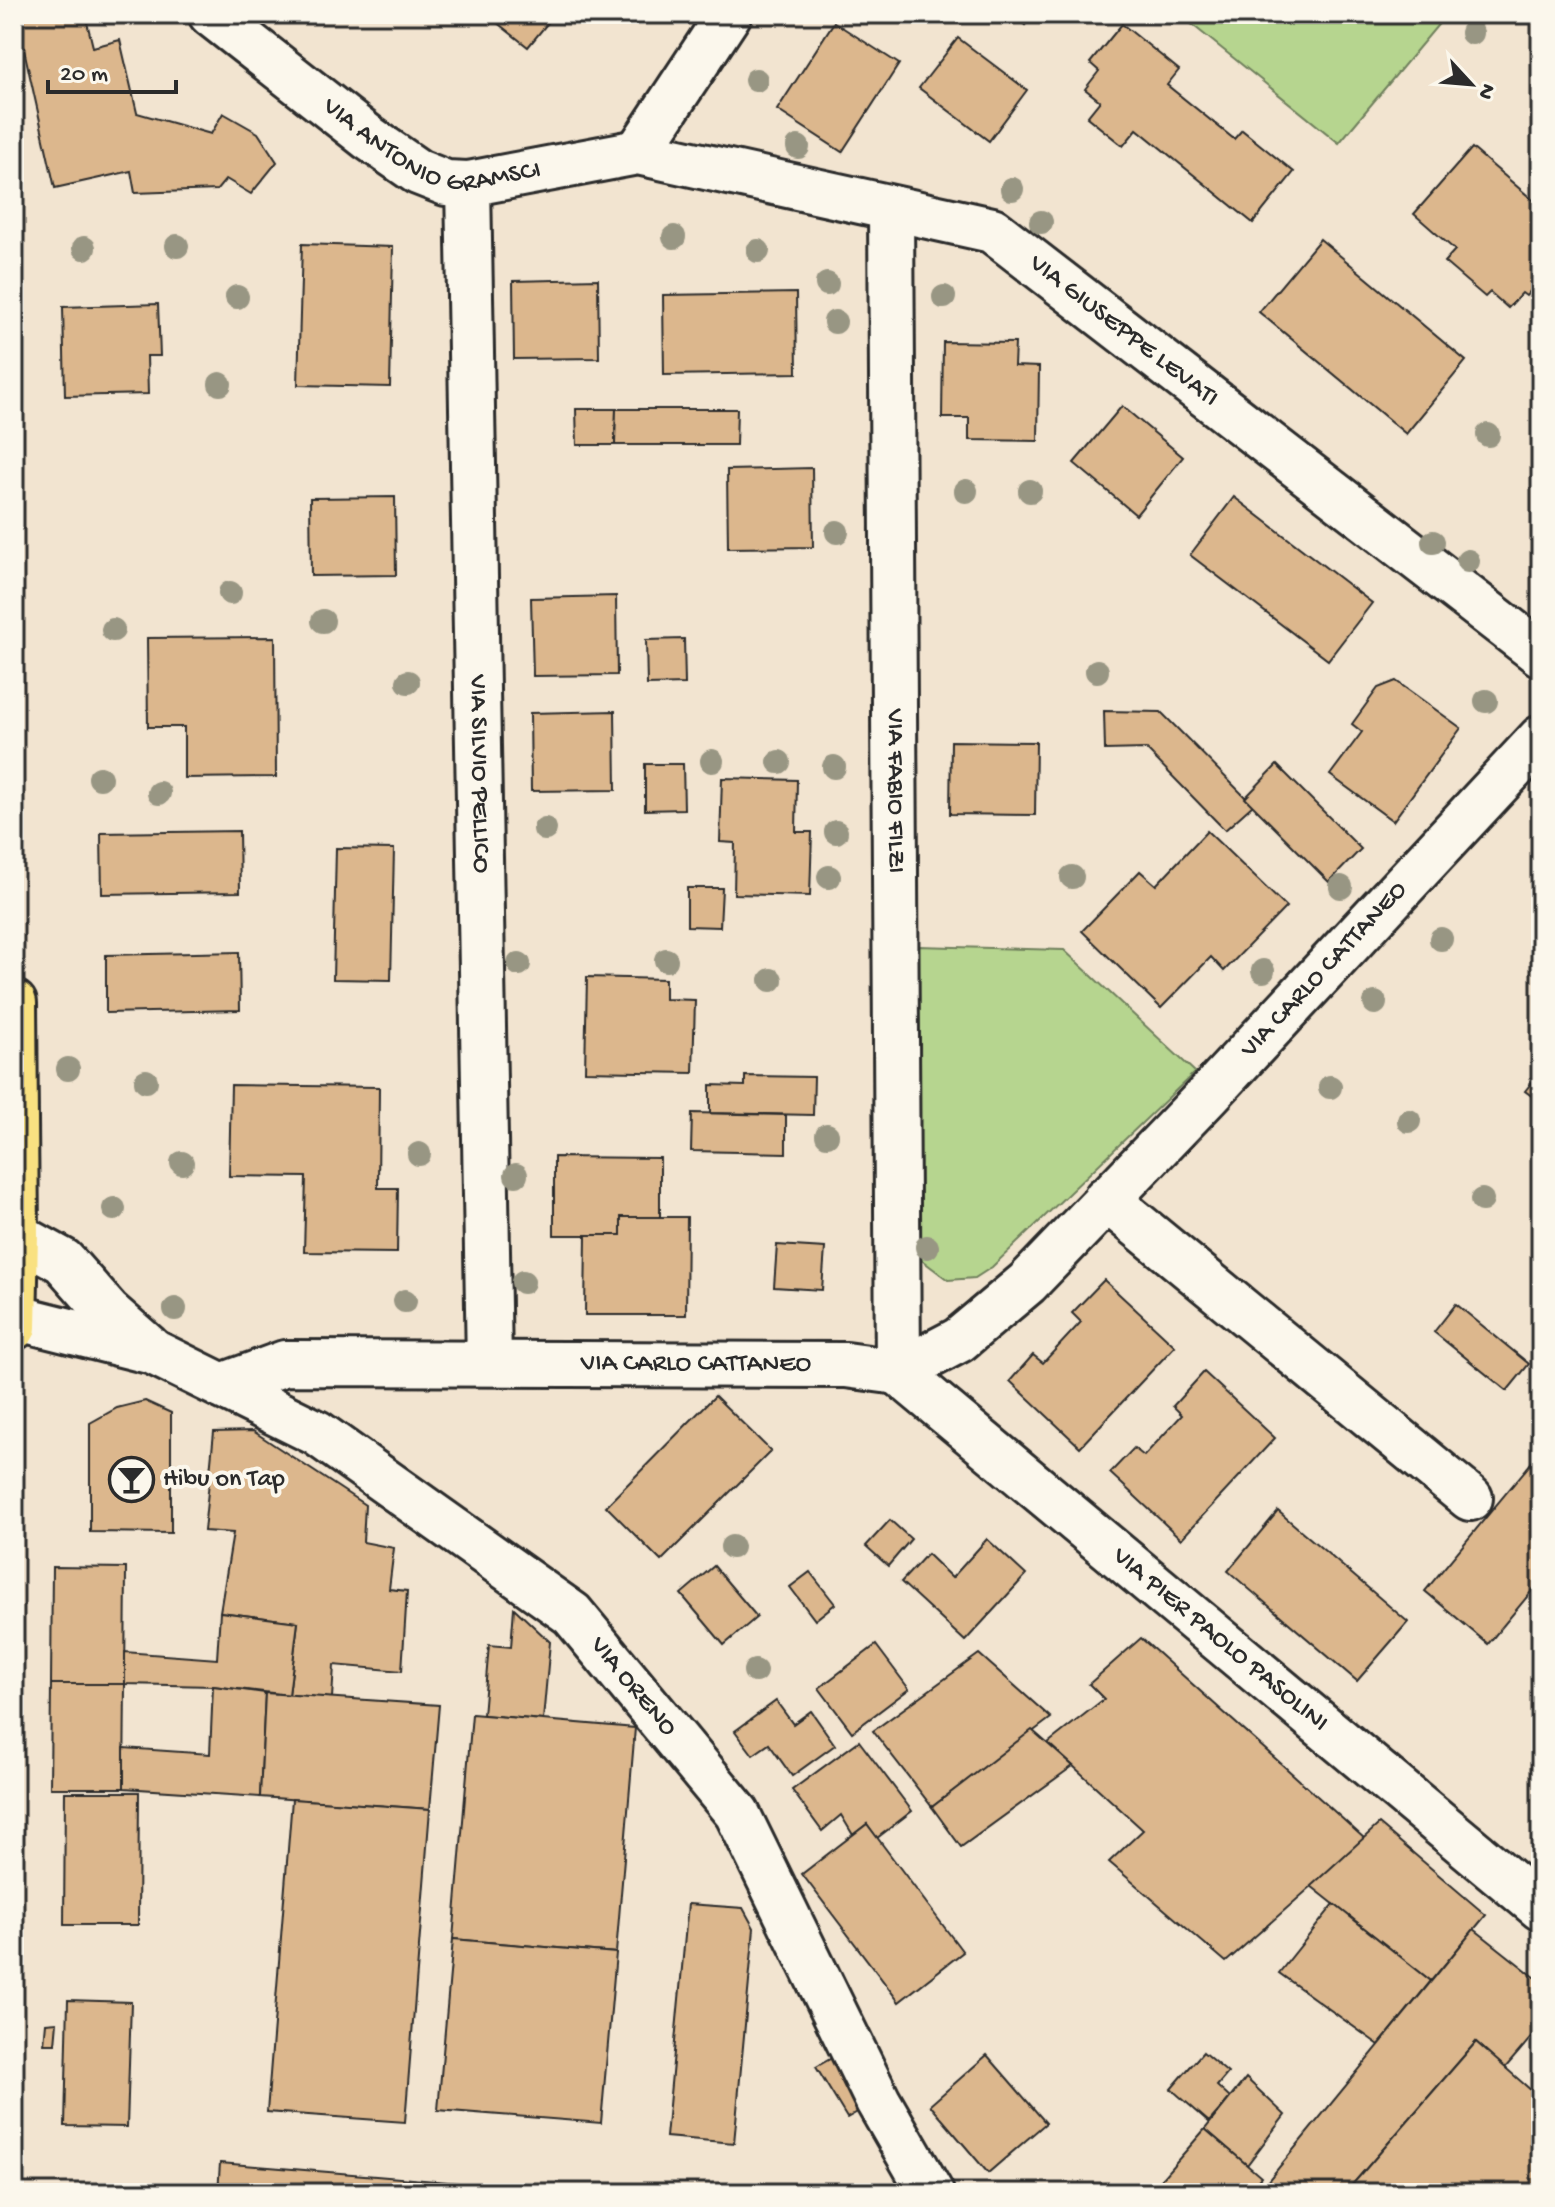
<svg xmlns="http://www.w3.org/2000/svg" width="1555" height="2207" font-family="'Gochi Hand',sans-serif">
<rect width="100%" height="100%" fill="#f2e4d0"/>
<filter id="ink" filterUnits="userSpaceOnUse"><feTurbulence type="fractalNoise" baseFrequency=".0125" numOctaves="2"/><feDisplacementMap in="SourceGraphic" scale="16" xChannelSelector="R" yChannelSelector="G"/><feConvolveMatrix kernelMatrix="1 2 1 2 8 2 1 2 1" color-interpolation-filters="sRGB"/></filter>
<g filter="url(#ink)">
<g fill="#b6d58f" stroke="#70805d" stroke-width="2">
<polygon points="1179,14 1447,14 1339,143"/>
<polygon points="918,946 1064,950 1195,1072 992,1267 975,1278 948,1280 915,1255"/>
</g>
<g fill="#dcb78d" stroke="#2b2b2b" stroke-width="2">
<polygon points="16,14 85,14 93,47 120,40 137,113 211,134 223,113 258,133 277,162 251,194 226,179 217,190 135,193 131,171 55,188"/>
<polygon points="486,14 555,14 528,47"/>
<polygon points="1011,14 1034,14 1025,25"/>
<polygon points="834,22 899,64 842,152 777,110"/>
<polygon points="1122,24 1179,70 1167,85 1234,139 1242,130 1294,172 1253,223 1137,129 1123,146 1087,117 1100,101 1085,89 1099,71 1090,63"/>
<polygon points="958,38 1027,90 989,141 919,88"/>
<polygon points="1472,148 1541,207 1541,279 1526,296 1522,293 1508,308 1490,292 1485,297 1444,262 1455,250 1414,214"/>
<polygon points="1320,239 1466,361 1406,434 1259,312"/>
<polygon points="302,244 393,247 390,387 298,385"/>
<polygon points="598,279 599,358 514,359 513,281"/>
<polygon points="796,293 797,373 664,375 663,295"/>
<polygon points="158,304 160,356 147,356 148,394 65,396 63,307"/>
<polygon points="943,342 1015,343 1014,366 1039,367 1038,441 969,440 969,418 942,418"/>
<polygon points="1122,406 1183,457 1136,515 1074,463"/>
<polygon points="576,409 616,409 615,445 577,445"/>
<polygon points="616,409 737,409 736,445 615,445"/>
<polygon points="812,468 813,547 728,548 727,470"/>
<polygon points="395,497 396,575 311,576 310,498"/>
<polygon points="1234,497 1372,603 1328,660 1190,555"/>
<polygon points="616,596 617,675 533,676 531,598"/>
<polygon points="275,637 276,777 184,778 184,727 148,727 147,638"/>
<polygon points="684,639 685,684 647,685 646,640"/>
<polygon points="1396,681 1461,728 1393,821 1330,775 1362,732 1352,724 1378,688"/>
<polygon points="615,711 616,790 531,791 530,713"/>
<polygon points="1104,711 1161,712 1253,805 1225,830 1146,749 1105,750"/>
<polygon points="951,741 1036,742 1035,815 950,814"/>
<polygon points="645,764 683,764 684,809 645,810"/>
<polygon points="1277,765 1361,849 1329,882 1245,798"/>
<polygon points="722,778 797,780 796,832 812,832 810,896 734,894 735,843 720,842"/>
<polygon points="239,831 240,892 102,894 101,833"/>
<polygon points="1207,831 1286,907 1224,971 1211,957 1161,1008 1082,931 1140,871 1156,885"/>
<polygon points="336,848 394,849 391,980 333,979"/>
<polygon points="687,888 722,888 720,927 687,926"/>
<polygon points="239,952 240,1010 106,1013 106,955"/>
<polygon points="587,977 665,979 665,999 695,1000 693,1073 585,1071"/>
<polygon points="1541,1071 1541,1103 1525,1091"/>
<polygon points="745,1076 814,1077 813,1115 710,1113 710,1085 745,1086"/>
<polygon points="231,1085 379,1087 378,1188 398,1188 397,1253 304,1252 306,1177 229,1176"/>
<polygon points="692,1113 786,1115 786,1153 691,1151"/>
<polygon points="554,1157 660,1158 660,1217 621,1217 621,1235 554,1235"/>
<polygon points="621,1217 687,1217 686,1315 585,1315 586,1235 621,1235"/>
<polygon points="777,1245 825,1248 822,1290 774,1287"/>
<polygon points="1104,1280 1175,1346 1080,1447 1010,1381 1033,1355 1043,1363 1081,1322 1072,1313"/>
<polygon points="1456,1304 1529,1364 1507,1391 1434,1332"/>
<polygon points="1204,1372 1275,1438 1181,1539 1110,1473 1134,1448 1144,1456 1182,1415 1173,1406"/>
<polygon points="715,1396 771,1451 661,1561 606,1506"/>
<polygon points="145,1401 171,1413 171,1533 90,1532 90,1423 117,1408"/>
<polygon points="253,1431 365,1505 363,1542 394,1548 389,1589 407,1591 402,1671 334,1665 332,1698 289,1695 298,1622 220,1612 233,1533 204,1531 214,1432"/>
<polygon points="1541,1451 1541,1580 1488,1644 1425,1591"/>
<polygon points="1278,1511 1408,1622 1357,1681 1228,1571"/>
<polygon points="890,1520 911,1539 888,1566 866,1546"/>
<polygon points="987,1539 1026,1575 965,1641 901,1582 927,1554 952,1578"/>
<polygon points="714,1566 757,1617 724,1645 681,1594"/>
<polygon points="52,1567 126,1568 125,1684 51,1684"/>
<polygon points="810,1572 835,1604 815,1620 790,1587"/>
<polygon points="514,1608 550,1642 543,1720 483,1715 489,1645 511,1647"/>
<polygon points="220,1612 298,1622 289,1695 213,1686 125,1684 125,1652 217,1659"/>
<polygon points="1141,1638 1365,1839 1226,1962 1109,1862 1143,1830 1048,1743 1104,1699 1089,1684"/>
<polygon points="876,1645 909,1689 852,1732 819,1688"/>
<polygon points="979,1654 1051,1718 932,1807 873,1731"/>
<polygon points="51,1684 125,1684 124,1788 50,1788"/>
<polygon points="213,1686 265,1693 260,1797 124,1788 124,1748 210,1754"/>
<polygon points="265,1693 439,1705 430,1809 260,1797"/>
<polygon points="776,1701 793,1724 811,1711 835,1745 792,1776 769,1744 753,1755 735,1731"/>
<polygon points="472,1714 635,1728 616,1953 453,1939"/>
<polygon points="1032,1730 1073,1766 961,1847 932,1807"/>
<polygon points="859,1741 912,1811 877,1838 867,1824 853,1835 841,1815 822,1831 792,1790"/>
<polygon points="65,1792 139,1792 138,1925 64,1925"/>
<polygon points="292,1799 430,1809 405,2122 267,2112"/>
<polygon points="867,1824 963,1952 899,2002 802,1874"/>
<polygon points="1379,1824 1486,1915 1431,1981 1311,1886"/>
<polygon points="688,1904 743,1908 754,1928 734,2143 666,2137"/>
<polygon points="1334,1904 1431,1981 1379,2045 1279,1973"/>
<polygon points="1474,1929 1541,1982 1541,2026 1505,2068 1476,2042 1345,2193 1258,2193"/>
<polygon points="453,1939 616,1953 601,2123 438,2110"/>
<polygon points="68,2000 131,2002 127,2127 65,2126"/>
<polygon points="57,2022 55,2044 44,2044 46,2023"/>
<polygon points="1476,2042 1541,2099 1541,2193 1345,2193"/>
<polygon points="1203,2052 1228,2073 1217,2086 1230,2098 1209,2122 1171,2089"/>
<polygon points="837,2055 868,2106 847,2118 816,2067"/>
<polygon points="987,2055 1046,2123 988,2173 930,2105"/>
<polygon points="1246,2078 1285,2115 1247,2165 1205,2129"/>
<polygon points="1205,2129 1261,2177 1247,2193 1149,2193"/>
<polygon points="220,2163 579,2193 218,2193"/>
</g>
<g fill="none" stroke-linecap="round" stroke-linejoin="round">
<defs>
<g id="minor">
<path id="s1" d="M211,14L369,138L418,172L446,183L468,184L638,152L992,230L1541,654"/>
<polyline points="638,152 729,14"/>
<path id="s2" d="M468,184L489,1363"/>
<path id="s3" d="M891,209L898,1372L1541,1908"/>
<polyline points="1106,1199 1470,1498"/>
<polyline points="14,1234 63,1261 108,1312 148,1347"/>
<path id="s4" d="M14,1317L153,1352L317,1433L572,1614L737,1813L878,2101L931,2193"/>
<path id="s5" d="M222,1386L285,1363L846,1365L898,1372L959,1340L1027,1283L1209,1094L1541,738"/>
</g>
<polyline id="major" points="14,1003 16,1234 14,1327"/>
</defs>
<use href="#minor" stroke="#2b2b2b" stroke-width="50"/>
<use href="#major" stroke="#2b2b2b" stroke-width="50"/>
<use href="#minor" stroke="#fbf7ec" stroke-width="44"/>
<use href="#major" stroke="#f9e181" stroke-width="44"/>
</g>
<g fill="#989683">
<circle cx="1472" cy="33" r="12"/>
<circle cx="756" cy="80" r="12"/>
<circle cx="798" cy="147" r="12"/>
<circle cx="1012" cy="189" r="12"/>
<circle cx="1041" cy="222" r="12"/>
<circle cx="674" cy="237" r="12"/>
<circle cx="177" cy="246" r="12"/>
<circle cx="84" cy="248" r="12"/>
<circle cx="758" cy="251" r="12"/>
<circle cx="827" cy="284" r="12"/>
<circle cx="237" cy="297" r="12"/>
<circle cx="944" cy="297" r="12"/>
<circle cx="835" cy="322" r="12"/>
<circle cx="220" cy="384" r="12"/>
<circle cx="1488" cy="435" r="12"/>
<circle cx="966" cy="491" r="12"/>
<circle cx="1030" cy="491" r="12"/>
<circle cx="837" cy="532" r="12"/>
<circle cx="1433" cy="542" r="12"/>
<circle cx="1468" cy="561" r="12"/>
<circle cx="230" cy="593" r="12"/>
<circle cx="323" cy="621" r="12"/>
<circle cx="113" cy="630" r="12"/>
<circle cx="1097" cy="671" r="12"/>
<circle cx="408" cy="682" r="12"/>
<circle cx="1486" cy="701" r="12"/>
<circle cx="712" cy="761" r="12"/>
<circle cx="779" cy="762" r="12"/>
<circle cx="834" cy="767" r="12"/>
<circle cx="100" cy="778" r="12"/>
<circle cx="159" cy="793" r="12"/>
<circle cx="545" cy="829" r="12"/>
<circle cx="836" cy="832" r="12"/>
<circle cx="829" cy="877" r="12"/>
<circle cx="1072" cy="877" r="12"/>
<circle cx="1341" cy="887" r="12"/>
<circle cx="1441" cy="939" r="12"/>
<circle cx="666" cy="960" r="12"/>
<circle cx="519" cy="964" r="12"/>
<circle cx="1263" cy="971" r="12"/>
<circle cx="771" cy="980" r="12"/>
<circle cx="1375" cy="1003" r="12"/>
<circle cx="68" cy="1069" r="12"/>
<circle cx="146" cy="1081" r="12"/>
<circle cx="1330" cy="1087" r="12"/>
<circle cx="1409" cy="1121" r="12"/>
<circle cx="827" cy="1135" r="12"/>
<circle cx="419" cy="1154" r="12"/>
<circle cx="182" cy="1163" r="12"/>
<circle cx="516" cy="1175" r="12"/>
<circle cx="1482" cy="1200" r="12"/>
<circle cx="114" cy="1209" r="12"/>
<circle cx="927" cy="1247" r="12"/>
<circle cx="523" cy="1282" r="12"/>
<circle cx="405" cy="1301" r="12"/>
<circle cx="175" cy="1309" r="12"/>
<circle cx="732" cy="1547" r="12"/>
<circle cx="755" cy="1671" r="12"/>
</g>
</g>
<defs>
<symbol id="bar-ring" viewBox="-11 -11 22 22"><circle r="9.5" fill="#fbf7ec" stroke="#2b2b2b" stroke-width="1.5"/><path d="M-6-5H6L.8 .8V4.5H3.5V6h-7V4.5H-.8V.8Z" fill="#2b2b2b"/></symbol>
</defs>
<g fill-rule="evenodd">
<use href="#bar-ring" x="106" y="1454" width="51" height="51"/>
</g>
<g text-anchor="middle" dominant-baseline="central" stroke-width="8" stroke-linejoin="round" paint-order="stroke">
<g font-size="26" fill="#2b2b2b" stroke="#fbf7ec">
<text stroke="none"><textPath href="#s1" startOffset="266">VIA ANTONIO GRAMSCI</textPath></text>
<text stroke="none"><textPath href="#s1" startOffset="1014">VIA GIUSEPPE LEVATI</textPath></text>
<text stroke="none"><textPath href="#s2" startOffset="590">VIA SILVIO PELLICO</textPath></text>
<text stroke="none"><textPath href="#s3" startOffset="582">VIA FABIO FILZI</textPath></text>
<text stroke="none"><textPath href="#s5" startOffset="1270">VIA CARLO CATTANEO</textPath></text>
<text stroke="none"><textPath href="#s5" startOffset="478">VIA CARLO CATTANEO</textPath></text>
<text stroke="none"><textPath href="#s3" startOffset="1582">VIA PIER PAOLO PASOLINI</textPath></text>
<text stroke="none"><textPath href="#s4" startOffset="734">VIA ORENO</textPath></text>
</g>
<g font-size="26" fill="#2b2b2b" stroke="#fbf7ec" text-anchor="start">
<text x="163" y="1480">Hibu on Tap</text>
</g>
</g>
<rect width="1555" height="2207" fill="none" stroke="#fbf7ec" stroke-width="48"/>
<rect x="24" y="24" width="1507" height="2159" fill="none" stroke="#2b2b2b" stroke-width="3" filter="url(#ink)"/>
<g transform="translate(1471 84) rotate(116)" stroke="#fbf7ec" stroke-width="6" paint-order="stroke">
<path d="M0-6L14 30L0 20L-14 30Z" fill="#2b2b2b"/>
<text y="-12" font-size="22" font-weight="bold" text-anchor="middle" fill="#2b2b2b">N</text>
</g>
<path d="M48 80v12h128v-12" fill="none" stroke="#2b2b2b" stroke-width="4"/>
<text x="60" y="80" font-size="24" fill="#2b2b2b" stroke="#fbf7ec" stroke-width="6" paint-order="stroke">20 m</text>
</svg>
